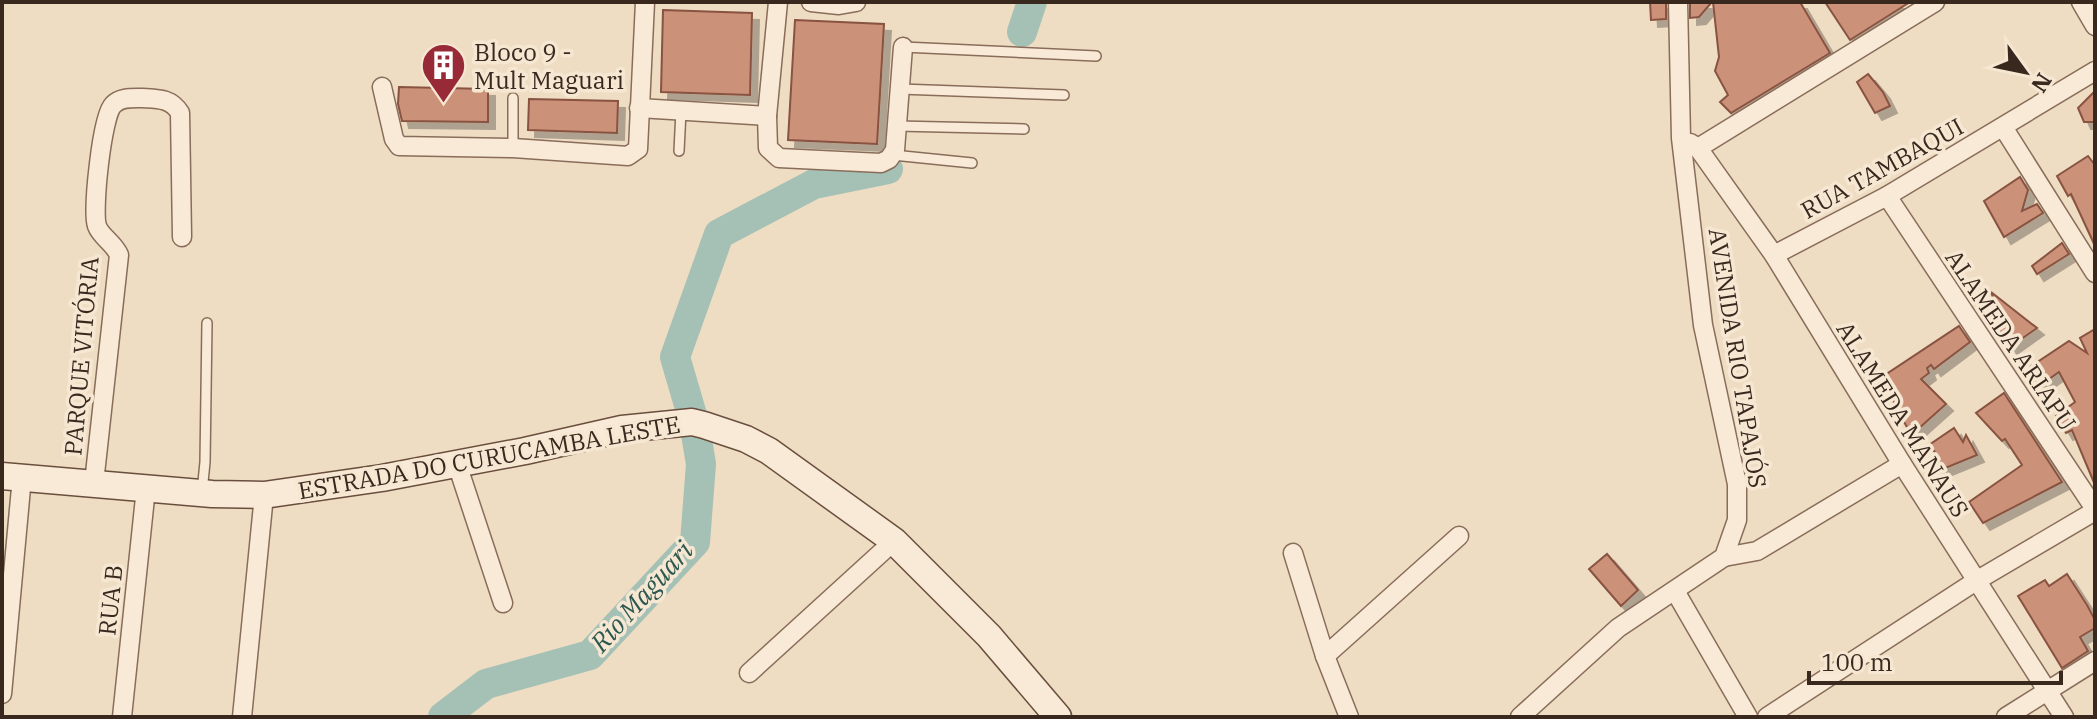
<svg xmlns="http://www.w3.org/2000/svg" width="2097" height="719" font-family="'IBM Plex Serif',serif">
<defs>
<filter id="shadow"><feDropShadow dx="7" dy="7" stdDeviation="0" flood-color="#0004"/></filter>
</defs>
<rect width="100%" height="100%" fill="#eedcc3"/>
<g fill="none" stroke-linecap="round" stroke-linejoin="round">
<g stroke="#a5c1b5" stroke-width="30">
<polyline points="1022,32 1032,2"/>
<polyline points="443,717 486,684 590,655 695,542 701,464 694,422 675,357 719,234 814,184 888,169"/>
</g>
</g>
<g fill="#cc9179" stroke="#885340" stroke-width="2" filter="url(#shadow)">
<polygon points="1650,2 1666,2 1666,19 1651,20"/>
<polygon points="1690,2 1712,2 1699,17 1690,18"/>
<polygon points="1713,2 1800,2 1830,53 1731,113 1720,102 1728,95 1715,71 1719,57"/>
<polygon points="1825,2 1910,2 1850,40"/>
<polygon points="663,10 752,13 750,95 661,92"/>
<polygon points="795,20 884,24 877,144 788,140"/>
<polygon points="1868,74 1883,92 1890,106 1875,113 1857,82"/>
<polygon points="399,87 488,89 488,122 402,121 398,104"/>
<polygon points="2095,91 2095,122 2084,122 2078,108"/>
<polygon points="529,99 618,101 617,133 528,130"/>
<polygon points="2088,156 2095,165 2095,246 2071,194 2068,196 2057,176"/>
<polygon points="2020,177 2028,190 2022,211 2037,204 2043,213 2004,237 1984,201"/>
<polygon points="2062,243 2069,254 2037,274 2032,266"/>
<polygon points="1991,292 2037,328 2010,347 1998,328 2004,326"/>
<polygon points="1959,326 1970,342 1934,369 1931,365 1927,368 1929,373 1921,379 1946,404 1917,430 1914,426 1908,429 1895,406 1885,375"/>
<polygon points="2095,329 2095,485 2072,430 2066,433 2056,416 2075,402 2059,372 2035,389 2030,367 2069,341 2087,353 2080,338"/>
<polygon points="2004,393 2062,482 1983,523 1969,502 2022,465 2005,439 2002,441 1976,413"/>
<polygon points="1954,428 1963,442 1966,435 1977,455 1938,471 1932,459 1938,456 1929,445"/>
<polygon points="1607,554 1638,590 1621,606 1589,569"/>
<polygon points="2067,574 2087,605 2095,620 2095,628 2080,637 2088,651 2062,668 2018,596 2045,580 2049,586"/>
</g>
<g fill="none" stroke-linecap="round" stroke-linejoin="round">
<defs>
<g id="lane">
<polyline points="903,47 1096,56"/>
<polyline points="900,89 1064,95"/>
<polyline points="897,126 1024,129"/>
<polyline points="513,148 513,98"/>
<polyline points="679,151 681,111"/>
<polyline points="893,155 972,163"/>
<polyline points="202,492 205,462 207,323"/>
</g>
<g id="street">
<polyline points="778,2 767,116 768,148 779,158 881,163 889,159 895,150 903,47"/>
<polyline points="811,2 839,5 856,2"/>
<polyline points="2081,2 2095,26"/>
<polyline points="382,87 394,139 399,146 513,148 628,156 638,149 645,2"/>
<polyline points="639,108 767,116"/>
<polyline points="2003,127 2095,273"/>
<polyline points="1690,143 1698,148 1935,2"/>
<polyline points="1698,148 1774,255 1902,464 2064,717"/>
<polyline points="1887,196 2095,509"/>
<polyline points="1774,255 1887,196 2095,71"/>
<polyline points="457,464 503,603"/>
<path d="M94,483L119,255C114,243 101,237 97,226C92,211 102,115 113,105C120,97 132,98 142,98C158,99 171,98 180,113L182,237"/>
<polyline points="1293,553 1325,656 1349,717"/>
<polyline points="1724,557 1757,551 1902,464"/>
<polyline points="1675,591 1748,717"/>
<polyline points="1325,656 1459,536"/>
<polyline points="749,673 894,541"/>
<polyline points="2,694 22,477"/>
<polyline points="122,717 146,488"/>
<polyline points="242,717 264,495"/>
<polyline points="1520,717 1618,628 1724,557 1737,520 1737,484 1703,325 1681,138 1678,2"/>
<polyline points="1767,717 1976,581 2095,511"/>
<polyline points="2006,717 2095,661"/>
</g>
<polyline id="secondary" points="2,476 212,494 264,495 382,478 525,451 622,429 692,422 704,425 746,439 769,451 894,541 989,636 1058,717"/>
</defs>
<use href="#lane" stroke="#896d5a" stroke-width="12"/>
<use href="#street" stroke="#896d5a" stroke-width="21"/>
<use href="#secondary" stroke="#6a4e3d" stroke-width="29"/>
<use href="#lane" stroke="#f9ead7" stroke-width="9"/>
<use href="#street" stroke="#f9ead7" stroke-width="18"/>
<use href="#secondary" stroke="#f9ead7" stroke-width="26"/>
</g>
<defs>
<symbol id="building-pin" viewBox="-11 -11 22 30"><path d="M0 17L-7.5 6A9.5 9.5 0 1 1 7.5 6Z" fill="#982a38" stroke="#f6e7d3"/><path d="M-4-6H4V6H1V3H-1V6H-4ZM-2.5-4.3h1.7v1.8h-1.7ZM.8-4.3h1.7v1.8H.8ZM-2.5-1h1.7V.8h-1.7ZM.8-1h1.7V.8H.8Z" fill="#fff"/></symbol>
</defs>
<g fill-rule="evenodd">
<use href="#building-pin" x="418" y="40" width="51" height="69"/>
</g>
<g text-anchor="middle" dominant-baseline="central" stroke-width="7" stroke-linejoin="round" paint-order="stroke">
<g font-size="24" fill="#39281e" stroke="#f6e7d3" text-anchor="start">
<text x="474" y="52">Bloco 9 -<tspan x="474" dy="28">Mult Maguari</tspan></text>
</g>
<g font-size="24" fill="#39281e" stroke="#f6e7d3">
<text transform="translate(1882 168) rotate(-29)">RUA TAMBAQUI</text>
<text transform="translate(2011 340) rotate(56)">ALAMEDA ARIAPU</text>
<text transform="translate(81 356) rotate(-85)">PARQUE VITÓRIA</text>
<text transform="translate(1738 358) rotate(81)">AVENIDA RIO TAPAJÓS</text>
<text transform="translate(1903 419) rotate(58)">ALAMEDA MANAUS</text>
<text transform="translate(489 457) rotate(-10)">ESTRADA DO CURUCAMBA LESTE</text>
<text transform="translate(110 600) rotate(-84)">RUA B</text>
</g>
<g font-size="26" font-style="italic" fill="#2d5850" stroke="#f6e7d3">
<text transform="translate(641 596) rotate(-48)">Rio Maguari</text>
</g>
</g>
<rect width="2097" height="719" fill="none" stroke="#39281e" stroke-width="8"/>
<g transform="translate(2025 72) rotate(123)" stroke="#f6e7d3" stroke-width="6" paint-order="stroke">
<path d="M0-6L14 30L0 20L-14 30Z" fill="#39281e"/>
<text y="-12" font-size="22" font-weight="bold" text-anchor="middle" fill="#39281e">N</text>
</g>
<path d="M1809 671v12h252v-12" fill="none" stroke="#39281e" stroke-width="4"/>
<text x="1821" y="671" font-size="24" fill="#39281e" stroke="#f6e7d3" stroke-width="6" paint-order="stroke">100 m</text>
</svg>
